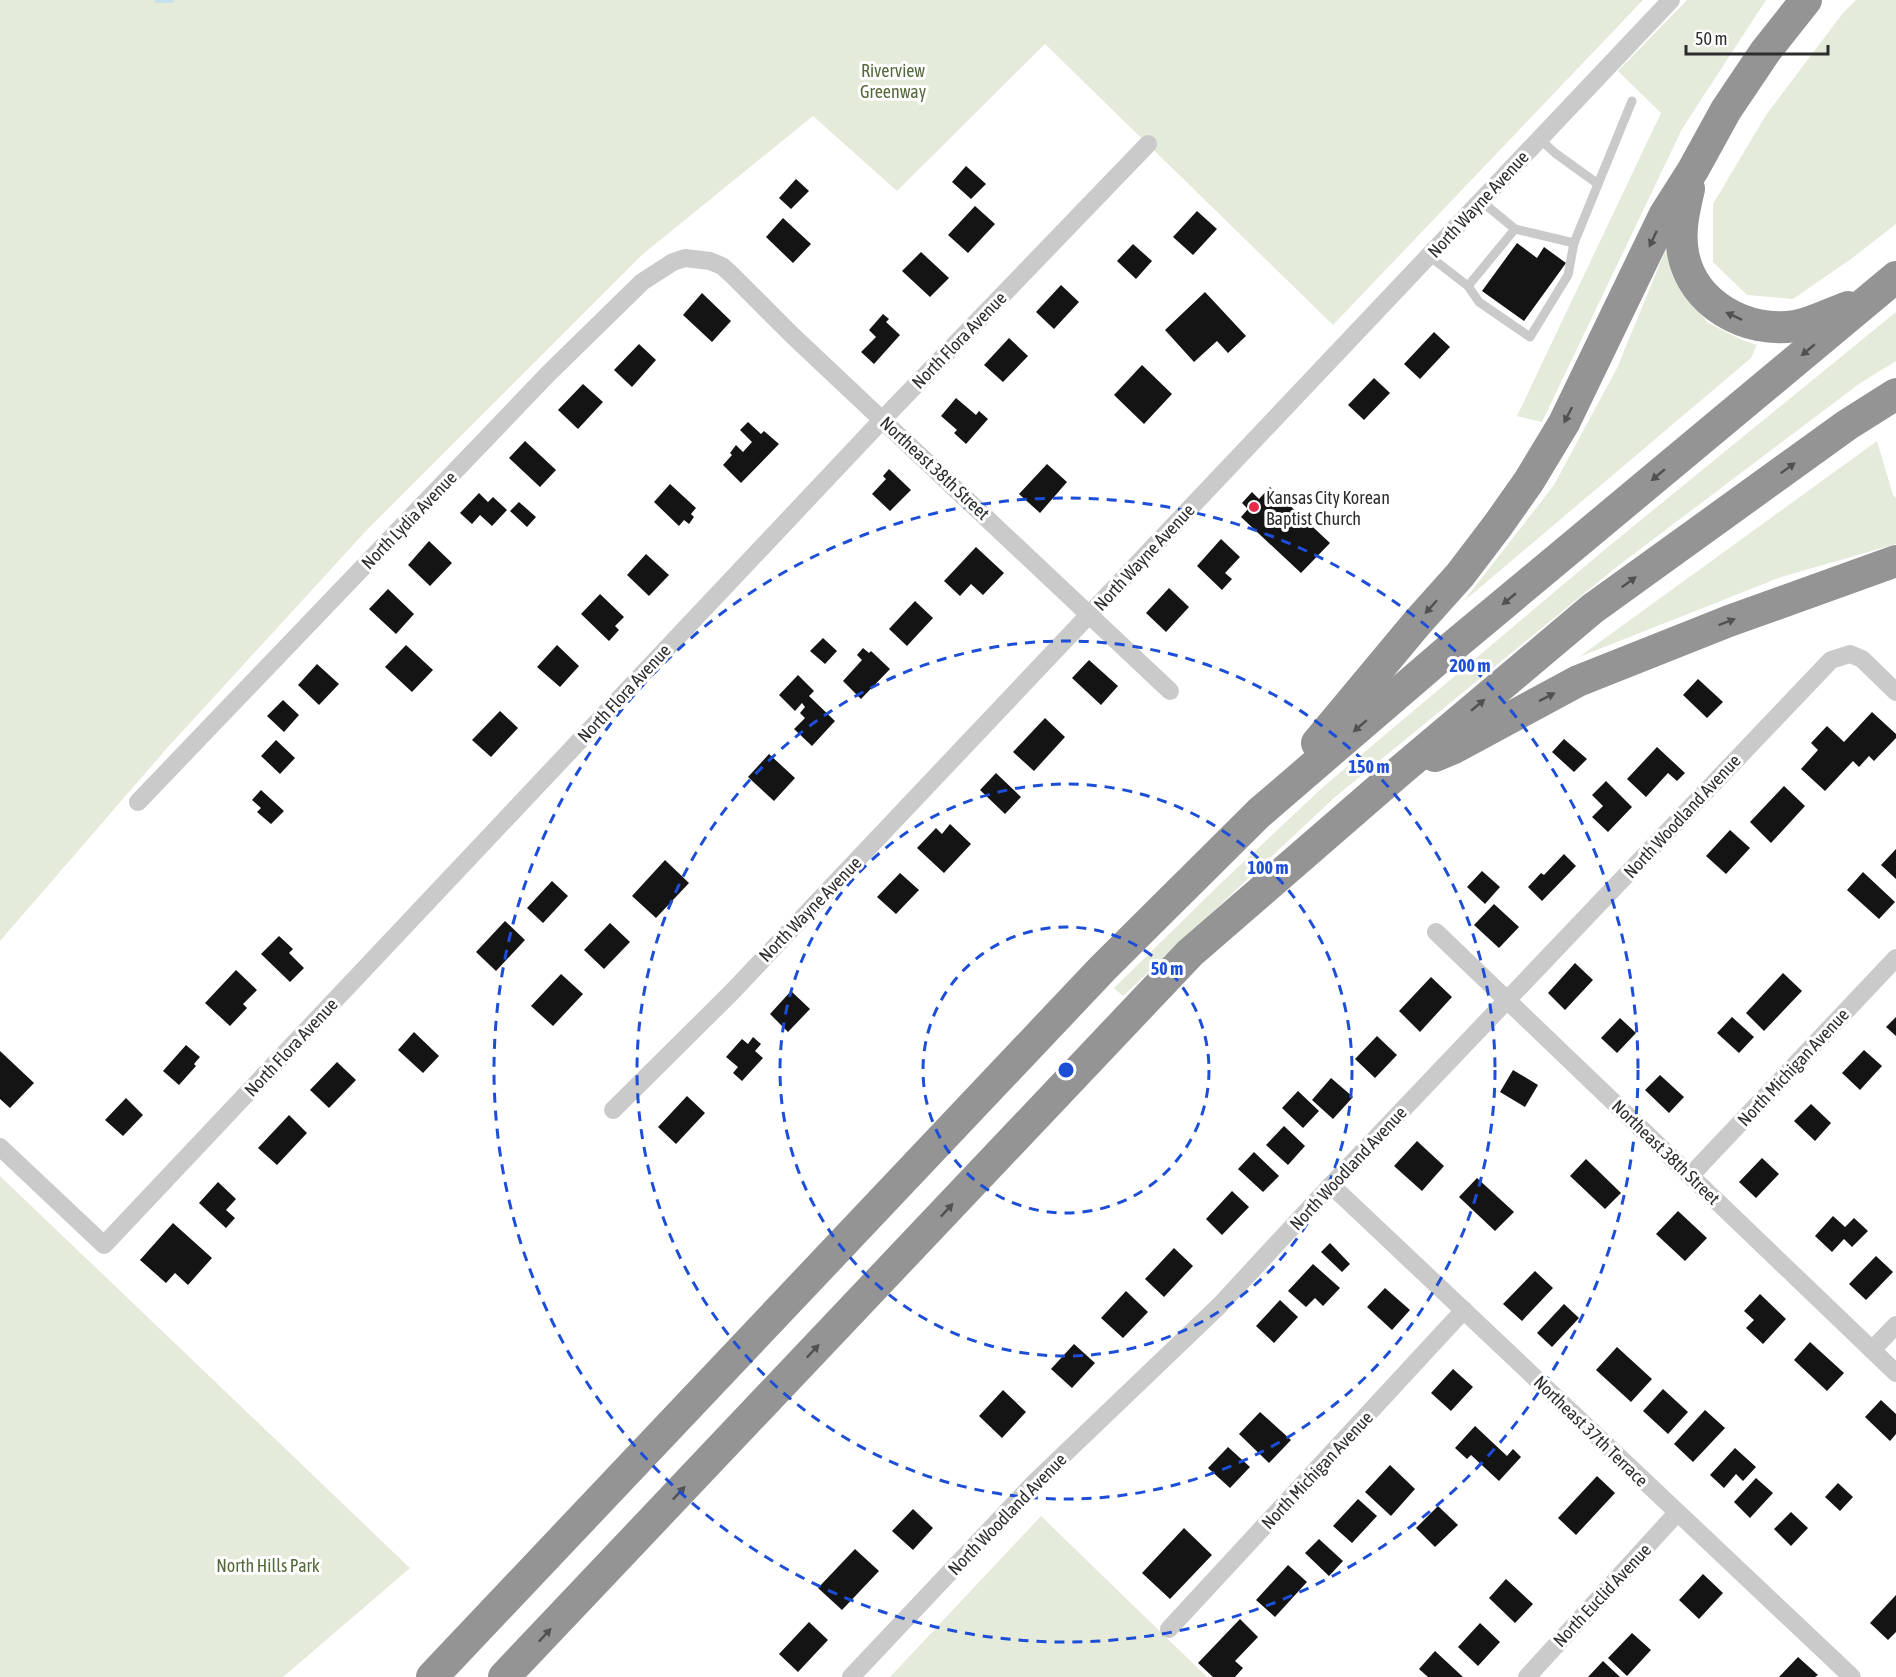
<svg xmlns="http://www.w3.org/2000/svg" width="1896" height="1677" font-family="'Asap Condensed',sans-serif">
<rect width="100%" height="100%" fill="#fff"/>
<g fill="#e5ebda">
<polygon points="0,0 1643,0 1333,325 1045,44 897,191 813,116 643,254 365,532 168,747 0,941"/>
<polygon points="1687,0 1766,0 1682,129 1542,422 1517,416 1661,113 1618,71"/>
<polygon points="1856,0 1896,0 1896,224 1851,259 1793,299 1747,295 1713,262 1713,204 1766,115 1843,13"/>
<polygon points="1668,244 1673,277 1708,323 1742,340 1757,345 1751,358 1463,602 1554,485 1617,368"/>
<polygon points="1896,312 1896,361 1859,384 1619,565 1335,797 1123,996 1114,988 1218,886 1323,787 1603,551"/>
<polygon points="1877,441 1893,495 1896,498 1896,544 1781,577 1579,657"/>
<polygon points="0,1176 410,1568 283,1677 0,1677"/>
<polygon points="1041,1516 1207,1677 890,1677"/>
</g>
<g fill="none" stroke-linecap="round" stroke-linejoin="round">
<polyline stroke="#c6e0ec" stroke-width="6" points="158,0 171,0"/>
</g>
<g fill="#141414">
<polygon points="966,166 986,184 971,199 952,182"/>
<polygon points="796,179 809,191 791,209 779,198"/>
<polygon points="975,206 995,224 968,253 948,235"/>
<polygon points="1197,211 1217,229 1193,255 1173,237"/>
<polygon points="783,218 811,244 793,263 766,237"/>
<polygon points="1517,243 1537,258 1544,247 1566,263 1524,321 1482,291"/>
<polygon points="1133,244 1152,261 1136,279 1117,261"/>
<polygon points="921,252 949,278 930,297 902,271"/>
<polygon points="1061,285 1079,302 1054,329 1036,312"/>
<polygon points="1205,292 1246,336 1228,353 1217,341 1194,362 1165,330"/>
<polygon points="702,293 731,321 712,342 683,315"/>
<polygon points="883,314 889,319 886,322 900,335 874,364 861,352 876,337 869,330"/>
<polygon points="1434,332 1450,347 1420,379 1404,364"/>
<polygon points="1009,338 1028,356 1003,382 984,365"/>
<polygon points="639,344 656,360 632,387 614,370"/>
<polygon points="1142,365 1172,394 1144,424 1114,395"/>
<polygon points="1374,378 1390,393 1364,420 1348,405"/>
<polygon points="583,384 603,402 578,429 558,410"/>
<polygon points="956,398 976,415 979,411 988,419 966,444 954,433 957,430 941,416"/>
<polygon points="748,422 761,434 764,431 779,444 741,483 723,465 732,455 730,453 736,445 743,452 752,442 740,430"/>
<polygon points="525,441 556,470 540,487 509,458"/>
<polygon points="1047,464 1067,482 1040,513 1019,494"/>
<polygon points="889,469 911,490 890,511 872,494 886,479 883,476"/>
<polygon points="670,484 696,508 691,514 694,517 689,524 684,520 679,526 654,502"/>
<polygon points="1270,487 1330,543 1301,573 1241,517 1248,509 1242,503 1252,492 1259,499"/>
<polygon points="479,493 488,502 493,497 507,510 492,526 480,515 472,524 460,513"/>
<polygon points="519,502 536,517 527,527 510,511"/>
<polygon points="1221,539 1240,557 1225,573 1232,579 1222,590 1197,566"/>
<polygon points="429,541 452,563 430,586 408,565"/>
<polygon points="976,547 1004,573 983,595 971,584 960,596 944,581"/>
<polygon points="646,554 669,575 649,596 627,575"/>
<polygon points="1169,588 1189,607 1166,632 1146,613"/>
<polygon points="388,589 414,614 396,634 369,609"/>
<polygon points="600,594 624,617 615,626 619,630 609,641 581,614"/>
<polygon points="915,601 933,618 907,646 889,629"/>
<polygon points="823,638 837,651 825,664 810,651"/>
<polygon points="406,645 433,670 412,692 385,667"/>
<polygon points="557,645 579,666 560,687 537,667"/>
<polygon points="863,648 869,653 871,651 890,669 861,699 843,681 862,660 857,655"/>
<polygon points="1089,660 1118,686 1101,705 1072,678"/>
<polygon points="317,664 339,684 319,705 298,685"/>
<polygon points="798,675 814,691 809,696 835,721 812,746 794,729 805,718 800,713 805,707 802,703 795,711 779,695"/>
<polygon points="1698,679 1723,702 1707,718 1683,695"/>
<polygon points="283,700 299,715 284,732 267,716"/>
<polygon points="500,711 518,728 491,757 472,740"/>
<polygon points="1872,712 1896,734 1896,738 1874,761 1869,756 1859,767 1853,761 1825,791 1801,769 1818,750 1811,743 1827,726 1844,742"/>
<polygon points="1045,718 1065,737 1034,771 1013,752"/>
<polygon points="1564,739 1587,759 1574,772 1552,752"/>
<polygon points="276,740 295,758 280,774 261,756"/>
<polygon points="1657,747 1685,773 1677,781 1668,773 1646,797 1627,779"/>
<polygon points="769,754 795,778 774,801 748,777"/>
<polygon points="996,773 1021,797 1005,814 980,790"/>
<polygon points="1606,781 1632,807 1608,832 1592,817 1603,806 1592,795"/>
<polygon points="1784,786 1805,806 1771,843 1750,822"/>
<polygon points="261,790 284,811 271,824 257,812 261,808 252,800"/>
<polygon points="950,824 971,844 944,873 917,848 936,828 942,834"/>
<polygon points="1730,830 1750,848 1726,874 1706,856"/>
<polygon points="1896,849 1896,879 1881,865"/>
<polygon points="1564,854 1576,866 1542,901 1528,887 1541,873 1544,875"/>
<polygon points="665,860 689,883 656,918 632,896"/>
<polygon points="1482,871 1500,887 1485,904 1467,887"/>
<polygon points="1863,872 1895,902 1879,919 1847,890"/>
<polygon points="900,873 919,890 896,914 877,897"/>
<polygon points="552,881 568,896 543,923 527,908"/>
<polygon points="1494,904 1519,927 1499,948 1474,925"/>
<polygon points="505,921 525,940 496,971 476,952"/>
<polygon points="610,923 630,942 604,969 584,950"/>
<polygon points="279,936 293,949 289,953 304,968 290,982 261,954"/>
<polygon points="1575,963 1593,980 1565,1010 1548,993"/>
<polygon points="236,970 257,990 243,1004 247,1008 230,1026 205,1003"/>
<polygon points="1783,973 1802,991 1764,1031 1746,1013"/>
<polygon points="561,974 583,994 553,1026 531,1006"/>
<polygon points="1431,977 1452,997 1420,1032 1399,1011"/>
<polygon points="791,991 810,1009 788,1032 770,1014"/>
<polygon points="1732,1017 1754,1037 1739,1053 1717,1033"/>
<polygon points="1896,1017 1896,1036 1886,1027"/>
<polygon points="1620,1018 1636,1033 1617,1053 1601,1038"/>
<polygon points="414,1032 439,1056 423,1073 398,1050"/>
<polygon points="1377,1036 1397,1055 1375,1078 1355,1059"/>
<polygon points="753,1037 761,1044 755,1051 763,1058 742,1081 733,1073 738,1067 726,1057 742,1039 748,1044"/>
<polygon points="186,1045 200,1057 194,1064 196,1066 179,1085 163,1071"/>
<polygon points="1864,1050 1882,1066 1860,1090 1842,1073"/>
<polygon points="0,1051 34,1083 10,1108 0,1099"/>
<polygon points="337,1062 356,1080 329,1108 310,1090"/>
<polygon points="1513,1070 1538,1085 1525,1107 1500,1092"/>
<polygon points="1660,1075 1684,1097 1669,1113 1645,1090"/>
<polygon points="1331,1078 1353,1097 1333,1119 1312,1100"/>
<polygon points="1298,1091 1319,1111 1303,1128 1282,1108"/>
<polygon points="687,1096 705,1113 676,1144 658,1127"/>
<polygon points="126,1098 143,1115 123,1136 105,1120"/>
<polygon points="1811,1104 1831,1123 1815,1141 1794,1121"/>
<polygon points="289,1115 307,1133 277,1165 258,1148"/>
<polygon points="1284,1126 1305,1146 1288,1165 1266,1145"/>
<polygon points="1417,1141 1444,1166 1422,1191 1394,1166"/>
<polygon points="1254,1152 1279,1176 1263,1192 1238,1169"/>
<polygon points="1762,1158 1779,1174 1756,1198 1739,1182"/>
<polygon points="1586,1159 1621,1193 1605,1209 1570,1176"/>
<polygon points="1477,1178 1514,1212 1495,1231 1459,1197"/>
<polygon points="218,1182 236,1199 226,1210 235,1218 226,1228 199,1203"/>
<polygon points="1232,1191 1249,1207 1222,1235 1206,1219"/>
<polygon points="1678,1211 1707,1238 1685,1261 1656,1234"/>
<polygon points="1833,1216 1845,1227 1854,1218 1868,1231 1852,1247 1844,1239 1832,1252 1815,1236"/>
<polygon points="173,1223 212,1258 188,1285 175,1273 166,1283 140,1260"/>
<polygon points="1330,1243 1350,1264 1342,1272 1321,1252"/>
<polygon points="1174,1248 1193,1266 1164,1297 1145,1279"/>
<polygon points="1876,1256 1893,1272 1866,1300 1849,1284"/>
<polygon points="1313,1264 1340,1288 1323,1306 1315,1298 1306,1307 1288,1291"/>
<polygon points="1535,1271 1553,1288 1522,1321 1503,1304"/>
<polygon points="1385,1288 1410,1310 1392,1330 1367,1307"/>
<polygon points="1126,1291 1148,1312 1123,1338 1101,1318"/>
<polygon points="1760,1294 1786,1319 1763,1344 1746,1328 1754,1320 1744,1311"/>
<polygon points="1280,1300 1298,1317 1274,1343 1256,1326"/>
<polygon points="1564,1304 1579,1318 1552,1347 1537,1333"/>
<polygon points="1810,1342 1844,1373 1827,1391 1794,1360"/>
<polygon points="1074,1344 1095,1363 1072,1388 1051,1369"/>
<polygon points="1617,1347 1652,1379 1631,1402 1596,1370"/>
<polygon points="1453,1369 1473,1387 1451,1411 1431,1393"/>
<polygon points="1663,1389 1688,1412 1668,1434 1643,1411"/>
<polygon points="1003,1390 1026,1412 1002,1438 979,1416"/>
<polygon points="1881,1400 1896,1414 1896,1434 1890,1441 1865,1417"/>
<polygon points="1705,1410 1725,1428 1693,1462 1674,1444"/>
<polygon points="1260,1412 1291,1440 1269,1463 1239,1434"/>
<polygon points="1475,1426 1507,1456 1513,1449 1521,1457 1499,1481 1471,1455 1467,1459 1455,1448"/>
<polygon points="1228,1447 1250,1467 1230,1488 1208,1468"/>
<polygon points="1735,1448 1756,1467 1743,1481 1736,1474 1724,1488 1710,1475"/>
<polygon points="1390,1465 1415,1489 1391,1516 1365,1492"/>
<polygon points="1597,1476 1615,1493 1576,1535 1558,1518"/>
<polygon points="1756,1478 1773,1493 1750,1518 1734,1502"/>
<polygon points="1838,1483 1853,1497 1840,1511 1825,1497"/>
<polygon points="1358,1499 1377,1516 1352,1543 1333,1526"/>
<polygon points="1438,1506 1458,1525 1435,1547 1416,1528"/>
<polygon points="913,1509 933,1528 913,1550 892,1531"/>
<polygon points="1791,1512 1808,1528 1791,1546 1774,1529"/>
<polygon points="1184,1528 1212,1555 1170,1599 1142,1573"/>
<polygon points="1319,1539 1343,1561 1329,1576 1305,1553"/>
<polygon points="855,1549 879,1571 842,1610 818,1588"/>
<polygon points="1288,1565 1307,1582 1275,1617 1256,1600"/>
<polygon points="1703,1574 1723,1593 1699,1619 1679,1600"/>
<polygon points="1506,1579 1533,1604 1515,1623 1489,1598"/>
<polygon points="1896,1595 1896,1632 1888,1640 1870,1623"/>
<polygon points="1240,1619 1258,1637 1235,1661 1243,1668 1235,1677 1213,1677 1198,1663"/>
<polygon points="809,1622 828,1640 798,1672 779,1654"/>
<polygon points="1480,1623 1500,1642 1478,1666 1458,1647"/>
<polygon points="1632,1633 1651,1650 1627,1676 1608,1658"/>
<polygon points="1435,1651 1463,1677 1428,1677 1419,1669"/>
<polygon points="1798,1657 1818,1675 1815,1677 1779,1677"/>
<polygon points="1603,1661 1620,1677 1588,1677"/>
</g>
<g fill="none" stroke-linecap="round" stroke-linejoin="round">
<g stroke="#cacaca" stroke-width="9">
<polyline points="1540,139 1555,153 1598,184"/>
<polyline points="1481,201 1515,229 1574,243 1632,101"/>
<polyline points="1515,229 1468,286 1479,302 1530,337 1568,275 1574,243"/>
<polyline points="1429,256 1468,286"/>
</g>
<g stroke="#cacaca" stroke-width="18">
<polyline points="138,802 548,374 642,282 673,262 685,258 710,261 722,266 731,274 793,336 1170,691"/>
<polyline points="1436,932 1896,1373"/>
<polyline points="613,1110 731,993 1671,0"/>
<polyline points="0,1147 104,1245 883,419 1148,144"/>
<polyline points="1690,1176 1896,958"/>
<polyline points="1331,1185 1852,1677"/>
<polyline points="1872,1350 1896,1325"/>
<polyline points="1169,1629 1464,1310"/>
<polyline points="851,1677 1034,1483 1220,1305 1331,1185 1831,660 1850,654 1862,659 1896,692"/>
<polyline points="1527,1677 1677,1513"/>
</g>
<g stroke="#949494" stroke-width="32">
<path d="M1689,189C1684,210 1679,231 1683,253C1692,304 1747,334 1795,326C1813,323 1831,313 1848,307"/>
<polyline points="1317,743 1417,623 1460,575 1498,525 1529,481 1564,423 1665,214 1693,170 1726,110 1765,52 1806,0"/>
<polyline points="1435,756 1454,748 1578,681 1729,621 1896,561"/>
<polyline points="432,1677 1103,968 1259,813 1452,647 1896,277"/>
<polyline points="504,1677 1190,953 1401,770 1592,609 1847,425 1896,394"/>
</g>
</g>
<defs><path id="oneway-solid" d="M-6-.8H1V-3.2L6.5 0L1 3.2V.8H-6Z" transform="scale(1.5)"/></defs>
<g fill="#515151">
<use href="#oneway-solid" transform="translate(1653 239) rotate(115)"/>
<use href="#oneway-solid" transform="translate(1734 316) rotate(-155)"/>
<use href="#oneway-solid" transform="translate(1808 350) rotate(140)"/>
<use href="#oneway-solid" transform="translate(1568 415) rotate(117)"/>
<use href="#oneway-solid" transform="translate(1788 468) rotate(-36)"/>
<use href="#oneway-solid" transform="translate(1658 475) rotate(140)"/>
<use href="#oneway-solid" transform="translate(1629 582) rotate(-36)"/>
<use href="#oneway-solid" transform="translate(1509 599) rotate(140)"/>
<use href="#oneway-solid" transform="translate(1431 607) rotate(132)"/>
<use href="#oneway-solid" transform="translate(1727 622) rotate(-21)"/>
<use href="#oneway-solid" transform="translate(1547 697) rotate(-27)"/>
<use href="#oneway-solid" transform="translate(1478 705) rotate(-40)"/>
<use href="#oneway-solid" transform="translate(1360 726) rotate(139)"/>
<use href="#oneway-solid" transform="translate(947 1210) rotate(-47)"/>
<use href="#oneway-solid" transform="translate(813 1351) rotate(-47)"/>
<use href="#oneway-solid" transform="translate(679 1493) rotate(-47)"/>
<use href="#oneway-solid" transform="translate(545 1635) rotate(-47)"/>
</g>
<g fill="none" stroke="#1d4ed8" stroke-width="3" stroke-dasharray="10 8">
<circle cx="1066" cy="1070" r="143"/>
<circle cx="1066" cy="1070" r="286"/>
<circle cx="1066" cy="1070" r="429"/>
<circle cx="1066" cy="1070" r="572"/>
</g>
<circle fill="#e82b48" stroke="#fff" stroke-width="2" cx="1254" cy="507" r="6"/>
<g text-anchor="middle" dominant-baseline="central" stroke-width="6" stroke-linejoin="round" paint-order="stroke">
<g font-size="18" fill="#54693a" stroke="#fff">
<text x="893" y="70">Riverview<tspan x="893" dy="21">Greenway</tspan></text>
<text x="268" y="1565">North Hills Park</text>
</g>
<g font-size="18" fill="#2d2d2d" stroke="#fff">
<text transform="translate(1478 204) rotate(-47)">North Wayne Avenue</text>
<text transform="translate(959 340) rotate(-46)">North Flora Avenue</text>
<text transform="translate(935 468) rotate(43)">Northeast 38th Street</text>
<text transform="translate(409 520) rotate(-46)">North Lydia Avenue</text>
<text transform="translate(1144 557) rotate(-47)">North Wayne Avenue</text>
<text transform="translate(624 693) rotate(-47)">North Flora Avenue</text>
<text transform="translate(1682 816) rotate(-47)">North Woodland Avenue</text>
<text transform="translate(810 909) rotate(-46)">North Wayne Avenue</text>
<text transform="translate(291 1047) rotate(-47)">North Flora Avenue</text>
<text transform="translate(1793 1067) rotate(-47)">North Michigan Avenue</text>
<text transform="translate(1666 1152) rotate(44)">Northeast 38th Street</text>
<text transform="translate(1348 1168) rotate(-47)">North Woodland Avenue</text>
<text transform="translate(1591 1431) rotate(44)">Northeast 37th Terrace</text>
<text transform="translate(1317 1470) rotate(-47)">North Michigan Avenue</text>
<text transform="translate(1007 1514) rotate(-46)">North Woodland Avenue</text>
<text transform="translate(1602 1595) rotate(-47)">North Euclid Avenue</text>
</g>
<g font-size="18" fill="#2d2d2d" stroke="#fff" text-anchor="start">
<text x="1266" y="497">Kansas City Korean<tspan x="1266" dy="21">Baptist Church</tspan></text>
</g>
</g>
<circle cx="1066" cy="1070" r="9" fill="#1d4ed8" stroke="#fff" stroke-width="3"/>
<g font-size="18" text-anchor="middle" font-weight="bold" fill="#1d4ed8" stroke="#fff" stroke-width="6" stroke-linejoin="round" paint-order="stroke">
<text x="1470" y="672">200 m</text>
<text x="1369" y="773">150 m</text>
<text x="1268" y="874">100 m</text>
<text x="1167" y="975">50 m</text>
</g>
<path d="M1686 45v9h142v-9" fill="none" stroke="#2d2d2d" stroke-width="3"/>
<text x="1695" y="45" font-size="18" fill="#2d2d2d" stroke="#ffffff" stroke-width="4.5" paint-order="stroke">50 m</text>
</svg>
